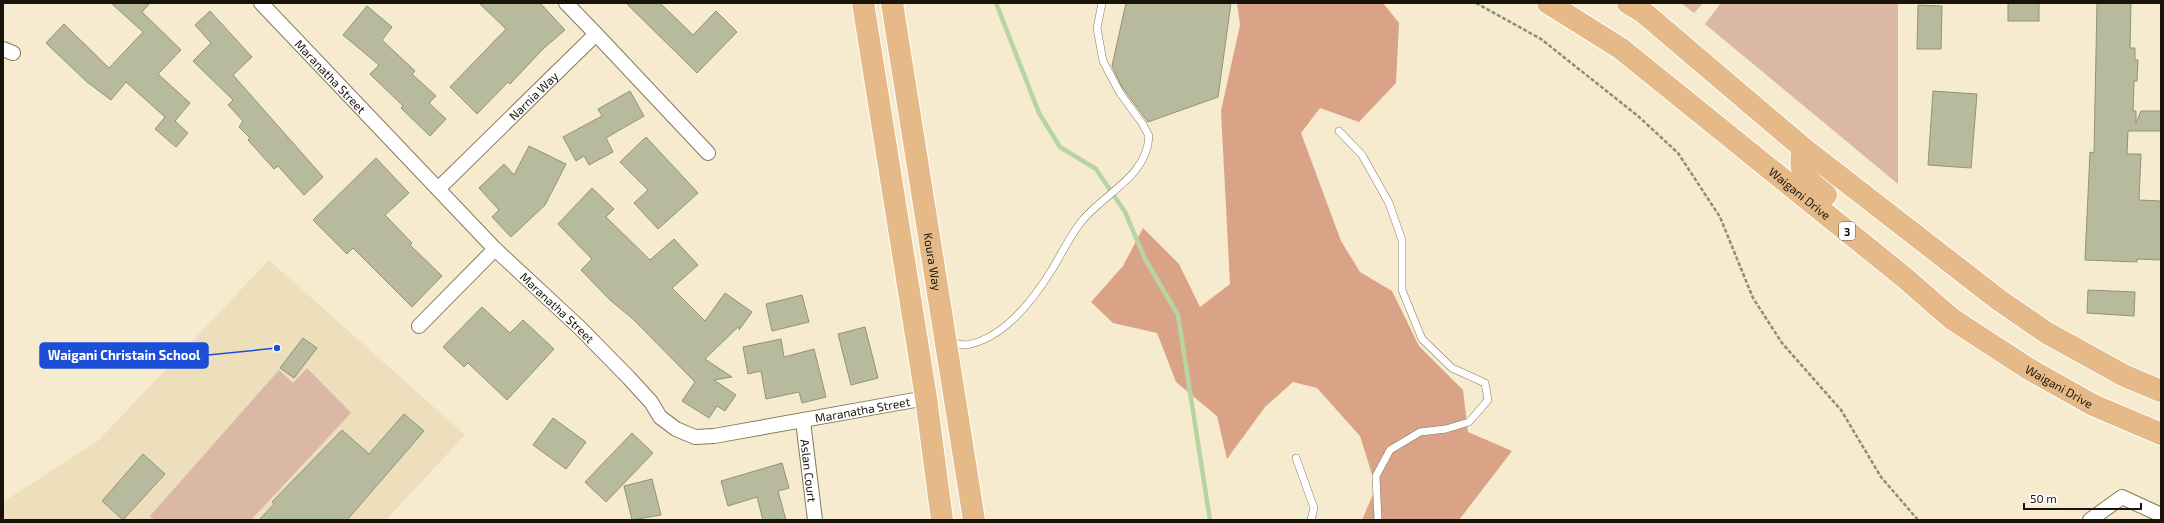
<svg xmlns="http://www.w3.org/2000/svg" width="2164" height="523" font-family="'Exo 2',sans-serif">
<rect width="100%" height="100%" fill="#f6ebce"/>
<polygon fill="#eddfbb" points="269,260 465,435 386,520 3,520 3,502 99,440"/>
<g fill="#dbb7a5">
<polygon points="1681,3 1703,3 1694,13"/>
<polygon points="1721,3 1898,3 1898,184 1705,24"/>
<polygon points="307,368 351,413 251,520 154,520 150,516 279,370 293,383"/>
</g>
<polygon fill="#daa387" points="1237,3 1383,3 1399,23 1396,83 1359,122 1320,108 1301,133 1341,241 1360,272 1392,291 1419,346 1463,390 1468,432 1512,451 1459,520 1362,520 1376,487 1360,436 1317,388 1293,382 1265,407 1227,459 1217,416 1176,382 1157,333 1113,323 1091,302 1123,266 1143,228 1179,264 1200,307 1230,284 1221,111 1240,25"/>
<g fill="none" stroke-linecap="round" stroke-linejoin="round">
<polyline stroke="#b7d5a2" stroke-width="4.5" points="996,3 1039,113 1060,147 1096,169 1125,212 1145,259 1178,315 1210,520"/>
</g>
<g fill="#b8ba9d" stroke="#919377">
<polygon points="111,3 150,3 142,12 181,50 158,74 190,103 175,121 188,133 176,147 155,129 165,117 126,82 111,100 87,82 46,43 64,24 109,68 143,32"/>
<polygon points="479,3 540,3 565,30 543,49 510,84 508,82 477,114 450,87 506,29"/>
<polygon points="626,3 660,3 693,35 716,11 737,32 697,73"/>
<polygon points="1126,3 1231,3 1218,97 1148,122 1122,87 1112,66"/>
<rect x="2008" y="3" width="31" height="18"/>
<polygon points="2097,3 2131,3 2130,48 2135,48 2135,60 2138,60 2137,81 2134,81 2133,111 2136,111 2136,123 2141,111 2161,111 2161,131 2128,131 2127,154 2141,154 2139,200 2161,201 2161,260 2137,259 2137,262 2085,260 2090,152 2094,153"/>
<polygon points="1918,5 1942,6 1941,49 1917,49"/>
<polygon points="367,6 392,27 382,40 415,71 412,74 436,96 429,103 446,119 430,136 401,108 403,106 370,74 379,65 343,35"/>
<polygon points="210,11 252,57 233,75 323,177 304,195 278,166 274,169 248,140 250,138 239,127 243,121 228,105 233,100 193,61 211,43 195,25"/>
<polygon points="630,91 644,116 606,138 613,152 589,165 584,156 576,161 563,137 602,116 598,109"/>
<polygon points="1933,91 1977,94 1971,168 1928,165"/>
<polygon points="646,137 698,193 658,229 634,203 648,190 620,162"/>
<polygon points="529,146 566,164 545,205 511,237 492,217 499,210 479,188 504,164 514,175"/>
<polygon points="376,158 409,193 385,215 412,243 410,245 442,276 412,307 353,248 347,254 313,220"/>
<polygon points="592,188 614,209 606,217 650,260 674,239 698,265 672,288 705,321 725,293 752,312 739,330 739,326 705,359 732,377 714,380 736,395 725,411 717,406 709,418 682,401 695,382 633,319 610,300 581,270 592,259 558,224"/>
<polygon points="2088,290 2135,292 2134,316 2087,313"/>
<polygon points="802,295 809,322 772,331 766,304"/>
<polygon points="482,307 510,333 523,320 554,349 507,400 468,363 464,367 443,347"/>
<polygon points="865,327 878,378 851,385 838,334"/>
<polygon points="303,338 317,348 294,378 280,368"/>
<polygon points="781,339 784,357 814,349 826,397 802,403 799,392 766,399 761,371 748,374 743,347"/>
<polygon points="404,414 424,431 347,520 259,520 274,504 272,502 342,430 369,454"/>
<polygon points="553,418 586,442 566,469 533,445"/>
<polygon points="632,433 653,453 606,502 585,482"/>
<polygon points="143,454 165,474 123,520 102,501"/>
<polygon points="782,463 789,488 778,491 786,520 763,520 757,497 728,506 721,481"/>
<polygon points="652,479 661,515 632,520 624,486"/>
</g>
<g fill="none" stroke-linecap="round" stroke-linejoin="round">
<defs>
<g id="service">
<polyline points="1339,131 1362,155 1389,203 1402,240 1402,290 1422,339 1452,368 1485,383 1488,400 1469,422 1446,429 1420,432 1390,450 1376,476 1378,520"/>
<path d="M948,342C954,343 961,345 966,345C1004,339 1034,299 1053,268C1062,253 1070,236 1081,222C1104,193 1147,177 1149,136L1142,123L1120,93L1103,61L1097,28L1102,3"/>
<polyline points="1296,458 1314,508 1311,520"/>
</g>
<g id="minor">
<path id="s1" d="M261,3L495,249L580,328L629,378L651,402L660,417L676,429L695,437L714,436L926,398"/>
<polyline points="596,34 708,153"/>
<polyline points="3,49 13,53"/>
<path id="s2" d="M439,188L596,34L566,3"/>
<polyline points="419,326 495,249"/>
<path id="s3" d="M803,421L815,520"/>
<polyline points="2090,520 2122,497 2161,515"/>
</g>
<g id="trunk">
<polyline points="863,3 926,398 942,520"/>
<path id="s4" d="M892,3L974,520"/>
<path id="s5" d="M1548,3L1620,48L1905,278L1952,319L2029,369L2093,405L2161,434"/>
<polyline points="1628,3 1643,12 1803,148 1999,300 2047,333 2125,376 2161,391"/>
<path d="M1803,148C1797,175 1806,179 1826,195"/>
</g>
</defs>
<use href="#service" stroke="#847a5f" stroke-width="8"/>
<use href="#minor" stroke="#847a5f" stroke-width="16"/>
<use href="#trunk" stroke="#fff" stroke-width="24"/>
<polyline stroke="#928b76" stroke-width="2.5" stroke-dasharray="4 2" stroke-linecap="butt" points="1476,3 1541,39 1638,116 1678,153 1720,217 1753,298 1782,343 1841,410 1881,477 1918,520"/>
<use href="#service" stroke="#fff" stroke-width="7"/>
<use href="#minor" stroke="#fff" stroke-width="14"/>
<use href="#trunk" stroke="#e6ba88" stroke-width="22"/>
</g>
<g text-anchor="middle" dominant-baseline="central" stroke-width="3" stroke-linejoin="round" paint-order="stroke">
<rect fill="#fff" stroke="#5d5a54" stroke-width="1" x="1839" y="222" width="16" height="18" rx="3"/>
<g font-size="11" font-weight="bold" fill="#18140a">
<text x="1847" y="231">3</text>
</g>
<g font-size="12" fill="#18140a" stroke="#fff">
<text stroke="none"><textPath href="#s1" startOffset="101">Maranatha Street</textPath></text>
<text stroke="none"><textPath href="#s2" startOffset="132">Narnia Way</textPath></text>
<text stroke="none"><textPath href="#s5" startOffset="316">Waigani Drive</textPath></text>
<text stroke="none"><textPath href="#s4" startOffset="262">Koura Way</textPath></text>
<text stroke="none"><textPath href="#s1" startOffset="425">Maranatha Street</textPath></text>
<text stroke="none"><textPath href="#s5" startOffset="640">Waigani Drive</textPath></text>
<text stroke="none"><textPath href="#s1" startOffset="786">Maranatha Street</textPath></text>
<text stroke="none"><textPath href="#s3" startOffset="50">Aslan Court</textPath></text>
</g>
</g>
<path fill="none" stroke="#1d4ed8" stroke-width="1.5" d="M277 348L208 355"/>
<circle fill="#1d4ed8" stroke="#fff" stroke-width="1.5" cx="277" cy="348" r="4"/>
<rect fill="#1d4ed8" stroke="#1d4ed8" stroke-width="1.5" x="40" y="343" width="168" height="25" rx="4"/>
<g font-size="13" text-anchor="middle" font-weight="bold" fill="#fff">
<text x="124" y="360">Waigani Christain School</text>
</g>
<rect width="2164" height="523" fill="none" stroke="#18140a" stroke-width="8"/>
<path d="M2024 503v6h117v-6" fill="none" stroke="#18140a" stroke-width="2"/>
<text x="2030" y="503" font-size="12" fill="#18140a" stroke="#ffffff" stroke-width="3" paint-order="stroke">50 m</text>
</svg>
